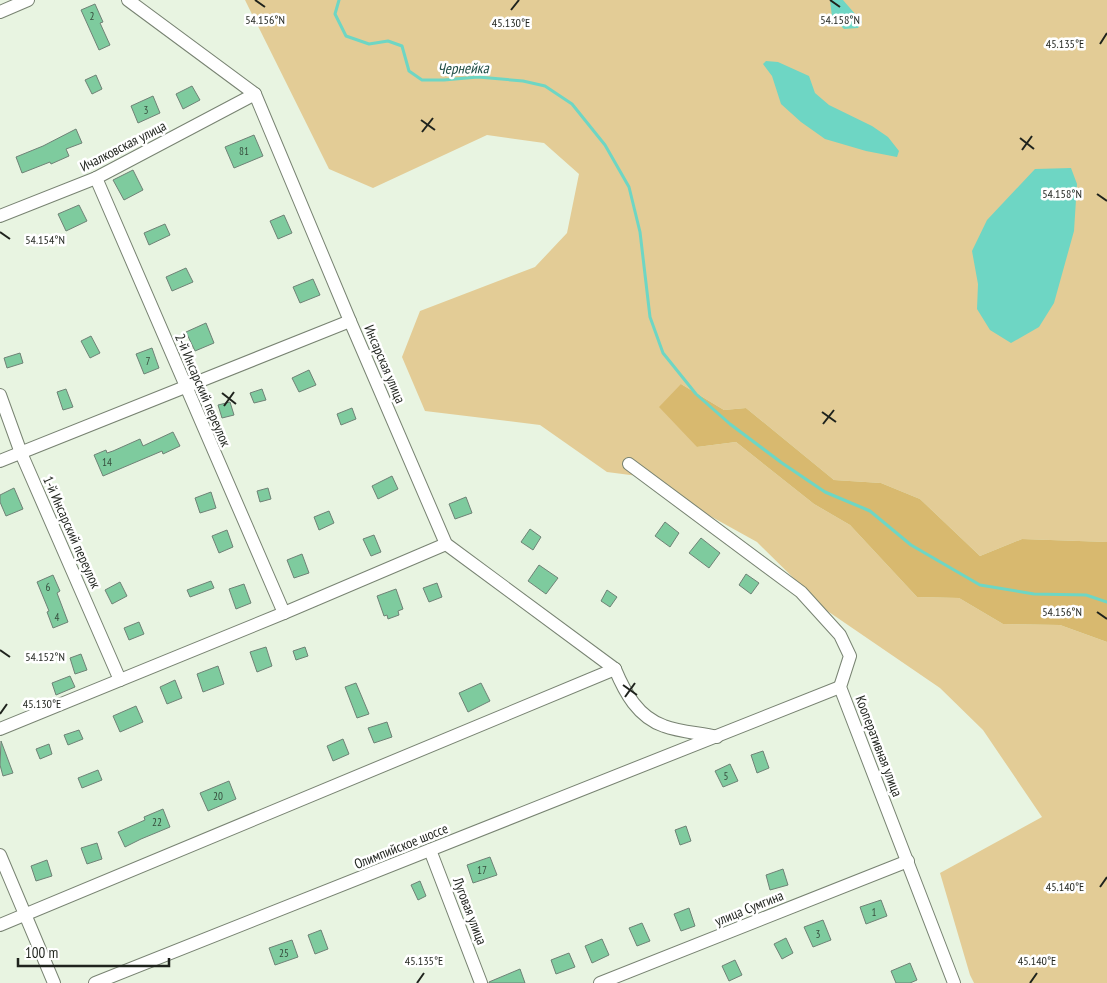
<svg xmlns="http://www.w3.org/2000/svg" width="1107" height="983" font-family="'PT Sans Narrow',sans-serif">
<rect width="100%" height="100%" fill="#e8f4e1"/>
<polygon fill="#e3cc96" points="245,0 1107,0 1107,542 1022,539 980,556 920,499 881,483 834,480 746,408 724,410 681,384 697,447 736,442 814,504 850,525 917,597 959,598 1003,624 1060,625 1107,642 1107,983 974,983 970,975 940,873 1042,817 983,730 940,688 826,610 757,542 638,476 607,472 540,425 425,411 402,357 420,311 535,267 567,233 579,174 544,143 487,135 373,188 329,169"/>
<polygon fill="#d8b96f" points="681,384 724,410 746,408 834,480 881,483 920,499 980,556 1022,539 1107,542 1107,642 1060,625 1003,624 959,598 917,597 850,525 814,504 736,442 697,447 659,407"/>
<g fill="#6ed6c4">
<polygon points="830,0 843,0 862,22 858,28 844,29 832,17"/>
<polygon points="766,61 778,62 809,76 815,93 829,105 872,126 888,137 899,151 897,157 866,151 825,139 801,122 781,104 772,76 763,64"/>
<polygon points="1071,168 1077,184 1074,231 1054,303 1039,327 1011,343 990,330 977,309 978,284 972,251 987,220 1035,169"/>
</g>
<g fill="none" stroke-linecap="round" stroke-linejoin="round">
<polyline stroke="#6ed6c4" stroke-width="3" points="339,0 335,14 346,36 369,44 388,41 402,46 409,71 422,80 444,80 478,77 523,81 545,86 572,104 605,145 629,187 640,232 650,317 663,353 696,394 730,424 782,463 825,492 870,511 911,545 980,585 1034,594 1086,595 1107,602"/>
</g>
<g fill="#7ecb9e" stroke="#6f8276">
<polygon points="95,4 103,22 100,23 110,45 99,50 81,10"/>
<polygon points="96,75 102,89 92,94 85,80"/>
<polygon points="192,86 200,100 183,109 176,94"/>
<polygon points="153,96 160,113 138,123 131,106"/>
<polygon points="76,129 82,143 66,149 69,156 51,164 50,162 22,173 16,157 43,146"/>
<polygon points="254,135 263,156 234,168 225,147"/>
<polygon points="133,170 143,190 124,200 113,180"/>
<polygon points="79,205 87,221 66,231 58,214"/>
<polygon points="284,215 292,233 278,239 270,221"/>
<polygon points="165,224 170,235 149,245 144,233"/>
<polygon points="186,268 193,282 172,291 166,277"/>
<polygon points="313,279 320,295 300,303 293,287"/>
<polygon points="206,323 214,343 195,351 186,332"/>
<polygon points="91,336 100,353 90,358 81,341"/>
<polygon points="152,348 159,368 144,374 136,354"/>
<polygon points="20,353 23,363 7,368 4,358"/>
<polygon points="309,370 316,385 299,392 292,378"/>
<polygon points="66,389 73,407 63,410 57,392"/>
<polygon points="262,389 266,400 254,403 250,393"/>
<polygon points="230,402 234,415 222,418 218,405"/>
<polygon points="352,408 356,419 341,425 337,414"/>
<polygon points="173,432 180,446 163,454 162,451 103,476 94,455 106,450 107,453 113,451 140,439 143,446"/>
<polygon points="392,476 398,489 378,499 372,486"/>
<polygon points="14,488 23,509 6,516 0,502 0,495"/>
<polygon points="268,488 271,499 260,502 257,491"/>
<polygon points="211,492 216,508 200,513 195,498"/>
<polygon points="466,497 472,513 455,519 449,504"/>
<polygon points="329,511 334,523 319,530 314,517"/>
<polygon points="665,522 679,533 670,547 655,536"/>
<polygon points="530,529 541,537 533,550 521,542"/>
<polygon points="227,530 233,547 219,553 212,536"/>
<polygon points="374,535 381,552 371,556 363,539"/>
<polygon points="701,538 720,553 709,568 689,553"/>
<polygon points="302,554 309,573 294,578 287,560"/>
<polygon points="539,565 558,578 546,594 528,581"/>
<polygon points="746,574 759,583 751,594 739,585"/>
<polygon points="53,575 60,591 57,593 68,622 53,628 47,612 49,611 37,582"/>
<polygon points="211,581 214,588 190,597 187,590"/>
<polygon points="120,582 127,596 112,604 105,590"/>
<polygon points="437,583 442,597 429,602 423,588"/>
<polygon points="244,584 251,603 236,609 229,589"/>
<polygon points="396,589 403,609 398,611 399,615 388,619 387,615 384,616 377,596"/>
<polygon points="607,590 617,597 610,607 601,601"/>
<polygon points="139,622 144,634 129,640 124,628"/>
<polygon points="266,647 272,666 257,672 250,652"/>
<polygon points="305,647 308,656 296,660 293,651"/>
<polygon points="81,654 87,670 75,674 70,658"/>
<polygon points="218,666 224,684 203,692 197,674"/>
<polygon points="70,676 75,687 56,695 52,683"/>
<polygon points="175,680 182,698 167,704 160,687"/>
<polygon points="356,683 369,714 357,718 345,687"/>
<polygon points="481,683 490,701 468,712 459,693"/>
<polygon points="136,706 143,722 120,732 113,716"/>
<polygon points="387,722 392,737 374,743 368,728"/>
<polygon points="79,730 83,739 68,745 64,735"/>
<polygon points="343,739 349,754 333,761 327,746"/>
<polygon points="1,741 13,773 3,776 0,765"/>
<polygon points="49,744 52,754 40,759 36,749"/>
<polygon points="763,751 769,768 757,773 751,755"/>
<polygon points="730,764 738,781 723,787 715,771"/>
<polygon points="98,770 102,780 82,788 78,778"/>
<polygon points="229,781 236,799 208,811 200,793"/>
<polygon points="163,809 170,827 141,839 125,847 118,832 145,820 144,817"/>
<polygon points="686,826 691,841 680,845 675,830"/>
<polygon points="97,843 102,859 87,864 81,848"/>
<polygon points="490,857 497,875 473,883 467,865"/>
<polygon points="47,860 52,876 36,881 31,866"/>
<polygon points="783,869 788,885 770,890 766,875"/>
<polygon points="420,881 426,896 418,900 411,885"/>
<polygon points="881,900 887,916 866,924 860,907"/>
<polygon points="689,908 695,926 681,931 674,914"/>
<polygon points="823,920 831,940 813,947 804,927"/>
<polygon points="642,923 650,941 637,946 629,928"/>
<polygon points="321,930 328,949 315,954 308,935"/>
<polygon points="786,938 793,953 782,959 774,944"/>
<polygon points="602,939 609,955 592,963 585,946"/>
<polygon points="292,940 298,957 275,965 269,948"/>
<polygon points="569,953 575,967 556,974 551,960"/>
<polygon points="735,960 742,975 729,981 722,966"/>
<polygon points="910,963 917,980 910,983 896,983 891,971"/>
<polygon points="520,969 525,983 489,983 489,982"/>
</g>
<g fill="none" stroke-linecap="round" stroke-linejoin="round">
<defs>
<g id="minor">
<polyline points="128,0 255,94 350,321"/>
<polyline points="0,12 28,0"/>
<polyline points="96,178 284,613"/>
<polyline points="0,216 96,178 255,94"/>
<polyline points="0,395 21,453 120,680"/>
<polyline points="0,461 350,321 446,544 615,669"/>
<polyline points="629,464 801,592 840,635 850,656 840,687 954,983"/>
<path d="M615,669C625,693 638,717 664,726C680,732 700,733 717,737"/>
<polyline points="0,729 284,613 446,544"/>
<polyline points="430,850 481,983"/>
<polyline points="0,855 54,983"/>
<polyline points="0,925 615,669"/>
<polyline points="95,983 840,687"/>
<polyline points="600,983 908,861"/>
</g>
</defs>
<use href="#minor" stroke="#788372" stroke-width="14"/>
<use href="#minor" stroke="#fff" stroke-width="12"/>
</g>
<path fill="none" stroke="#1f231d" stroke-width="2" d="M255,0L265,7M830,0L840,7M511,10L519,0M1100,44L1107,33M421,120L435,130M422,132L433,118M1020,138L1034,149M1022,150L1032,136M1097,194L1107,201M0,232L10,239M222,393L236,404M224,406L234,392M822,412L836,422M823,424L834,410M1097,612L1107,619M0,650L10,657M623,685L637,695M625,697L635,683M0,714L7,704M1100,887L1107,877M417,983L424,973M1030,983L1037,973"/>
<g text-anchor="middle" dominant-baseline="central" stroke-width="5" stroke-linejoin="round" paint-order="stroke">
<g font-size="11" fill="#374d3d">
<text x="92" y="16">2</text>
<text x="146" y="110">3</text>
<text x="244" y="151">81</text>
<text x="148" y="361">7</text>
<text x="107" y="462">14</text>
<text x="48" y="587">6</text>
<text x="57" y="617">4</text>
<text x="726" y="776">5</text>
<text x="218" y="796">20</text>
<text x="157" y="822">22</text>
<text x="482" y="870">17</text>
<text x="874" y="912">1</text>
<text x="818" y="934">3</text>
<text x="284" y="953">25</text>
</g>
<g font-size="14" fill="#1f231d" stroke="#fff">
<text transform="translate(123 146) rotate(-27)">Ичалковская улица</text>
<text transform="translate(385 364) rotate(67)">Инсарская улица</text>
<text transform="translate(203 390) rotate(67)">2-й Инсарский переулок</text>
<text transform="translate(72 532) rotate(66)">1-й Инсарский переулок</text>
<text transform="translate(879 746) rotate(69)">Кооперативная улица</text>
<text transform="translate(401 846) rotate(-22)">Олимпийское шоссе</text>
<text transform="translate(749 908) rotate(-22)">улица Сумгина</text>
<text transform="translate(470 911) rotate(69)">Луговая улица</text>
</g>
<g font-size="15" font-style="italic" fill="#204e46" stroke="#fff">
<text transform="translate(463 68) rotate(-1)">Чернейка</text>
</g>
</g>
<g font-size="12" text-anchor="middle" fill="#1f231d" stroke="#fff" stroke-width="5" stroke-linejoin="round" paint-order="stroke">
<text x="265" y="24">54.156°N</text>
<text x="840" y="24">54.158°N</text>
<text x="511" y="27">45.130°E</text>
<text x="1065" y="48">45.135°E</text>
<text x="1062" y="198">54.158°N</text>
<text x="45" y="244">54.154°N</text>
<text x="1062" y="616">54.156°N</text>
<text x="45" y="661">54.152°N</text>
<text x="42" y="708">45.130°E</text>
<text x="1065" y="891">45.140°E</text>
<text x="424" y="965">45.135°E</text>
<text x="1037" y="965">45.140°E</text>
</g>
<path d="M18 958v8h151v-8" fill="none" stroke="#1f231d" stroke-width="2.5"/>
<text x="25" y="958" font-size="15" fill="#1f231d" stroke="#ffffff" stroke-width="4" paint-order="stroke">100 m</text>
</svg>
